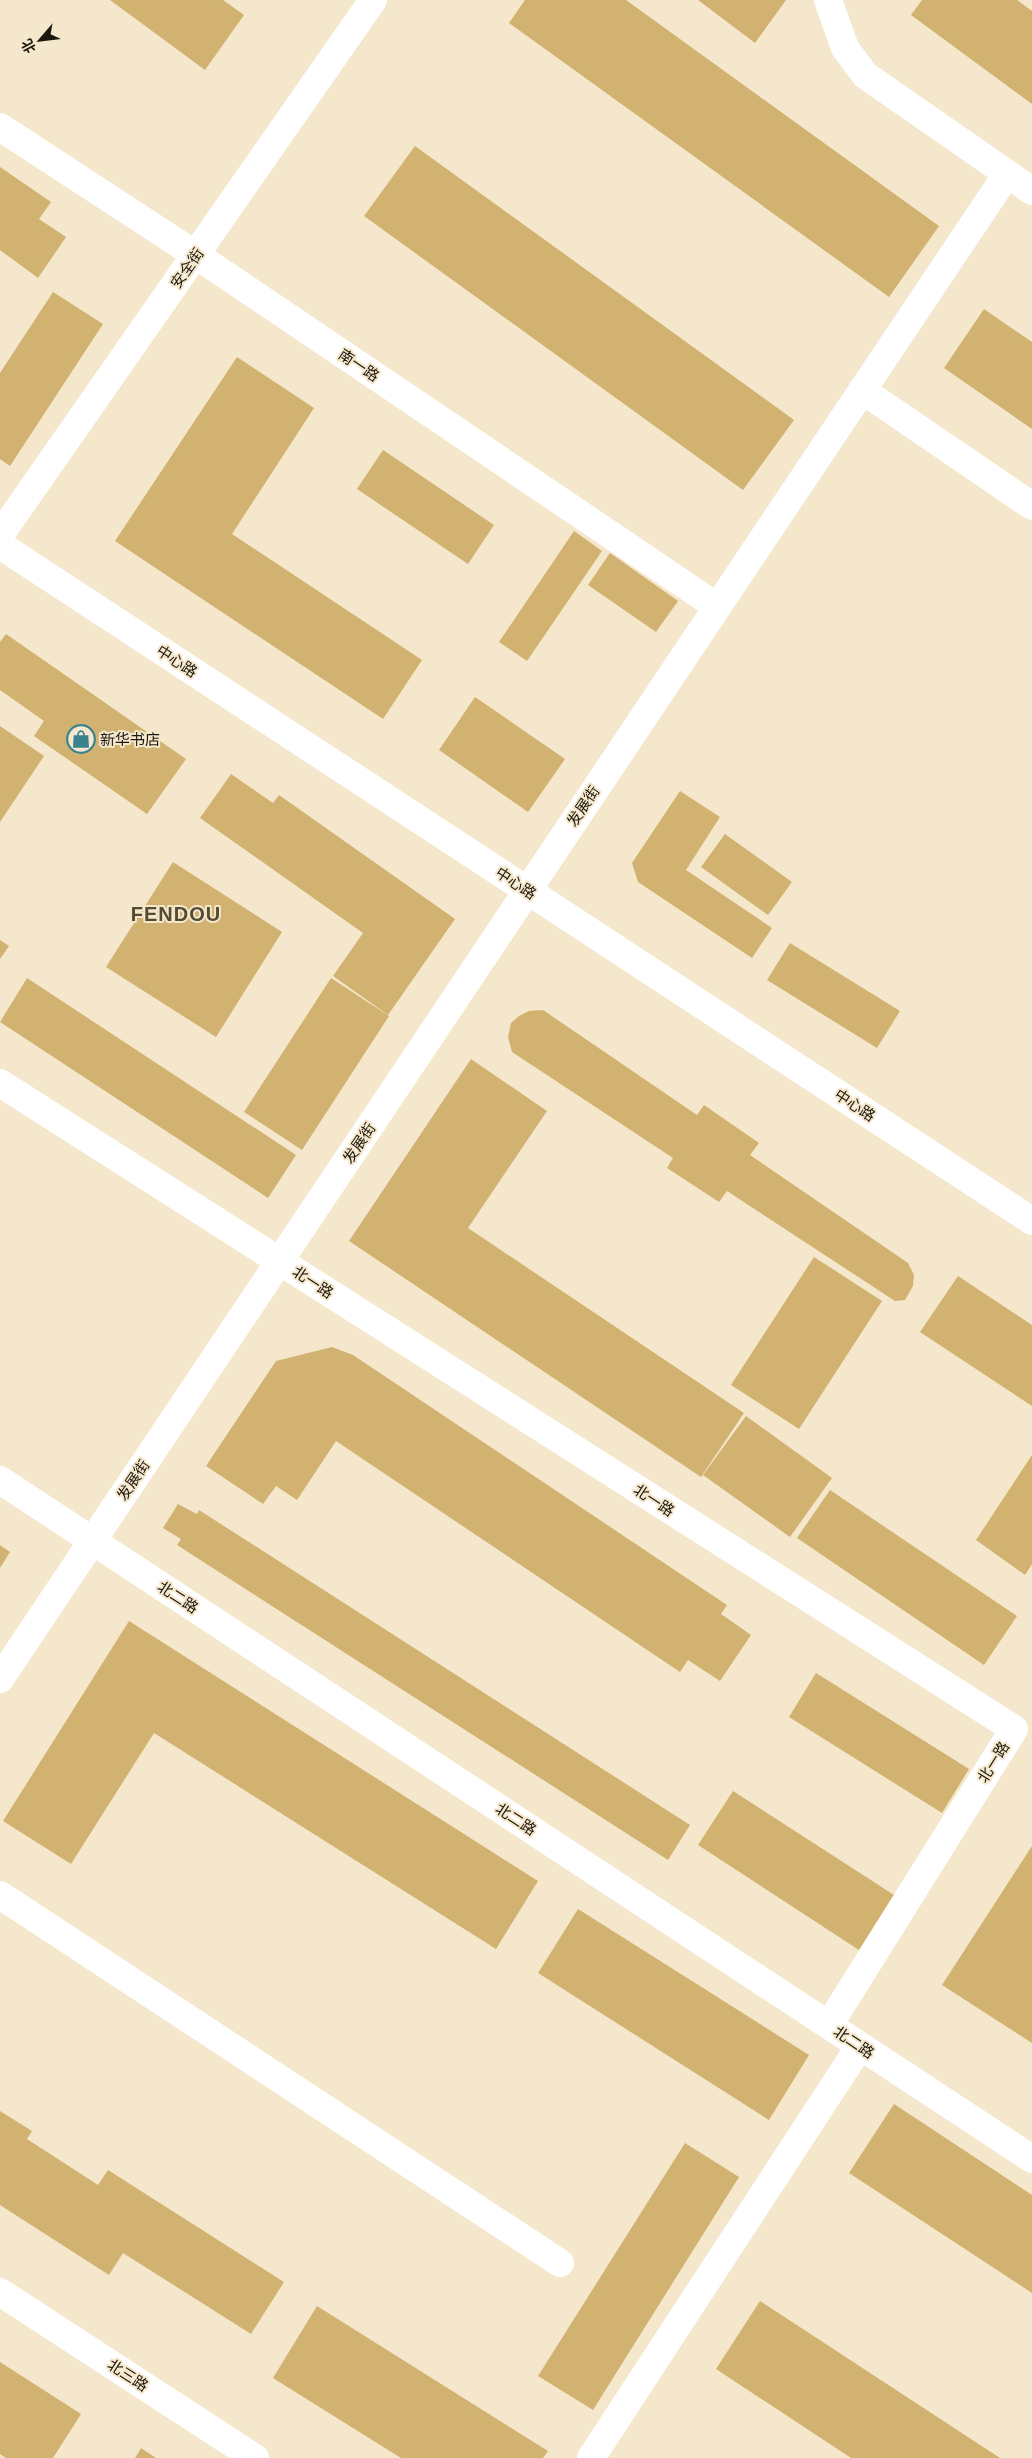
<svg xmlns="http://www.w3.org/2000/svg" width="1032" height="2458" font-family="Arial,'Noto Sans SC',sans-serif">
<rect width="100%" height="100%" fill="#f5e7cc"/>
<g fill="#d1b270">
<polygon points="110,0 223,0 244,15 205,70"/>
<polygon points="525,0 626,0 939,226 889,297 509,23"/>
<polygon points="698,0 786,0 755,43"/>
<polygon points="922,0 1017,0 1032,11 1032,104 911,15"/>
<polygon points="415,146 794,420 743,490 364,216"/>
<polygon points="0,167 51,202 39,219 66,237 38,278 0,250"/>
<polygon points="53,292 103,324 10,466 0,459 0,373"/>
<polygon points="984,309 1032,342 1032,429 944,368"/>
<polygon points="237,357 314,408 232,534 422,660 383,719 115,541"/>
<polygon points="383,450 494,525 468,564 357,489"/>
<polygon points="574,531 602,551 527,661 499,642"/>
<polygon points="610,553 678,601 656,632 588,585"/>
<polygon points="6,634 186,759 147,814 34,736 44,721 0,690 0,642"/>
<polygon points="475,697 565,759 528,812 439,750"/>
<polygon points="0,726 44,756 0,822"/>
<polygon points="231,774 273,803 279,795 455,919 388,1015 333,976 363,933 200,818"/>
<polygon points="680,791 720,817 686,870 772,928 752,958 638,882 632,863"/>
<polygon points="725,834 792,882 768,915 701,867"/>
<polygon points="173,862 282,932 216,1037 106,967"/>
<polygon points="0,940 9,946 0,959"/>
<polygon points="790,943 900,1011 877,1048 767,980"/>
<polygon points="27,978 296,1155 268,1198 0,1022"/>
<polygon points="331,978 389,1016 302,1150 244,1112"/>
<polygon points="543,1010 697,1115 704,1105 759,1143 750,1155 908,1263 914,1275 913,1286 905,1300 895,1301 727,1191 719,1202 667,1168 673,1158 512,1052 508,1037 511,1023 519,1016 529,1011"/>
<polygon points="471,1059 547,1111 468,1228 744,1413 701,1477 349,1241"/>
<polygon points="814,1257 882,1301 799,1429 731,1385"/>
<polygon points="958,1276 1032,1325 1032,1406 920,1332"/>
<polygon points="332,1347 353,1355 727,1605 721,1614 751,1635 720,1681 688,1660 680,1672 336,1441 297,1500 276,1486 263,1504 206,1466 276,1361"/>
<polygon points="746,1416 832,1478 790,1537 703,1475"/>
<polygon points="1032,1455 1032,1564 1025,1575 976,1540"/>
<polygon points="830,1490 1017,1616 984,1665 797,1538"/>
<polygon points="178,1504 197,1514 199,1510 690,1825 668,1860 177,1545 181,1539 163,1528"/>
<polygon points="0,1545 10,1552 0,1568"/>
<polygon points="129,1621 538,1881 496,1949 154,1733 71,1864 3,1821"/>
<polygon points="816,1673 969,1769 942,1813 789,1717"/>
<polygon points="733,1791 894,1895 859,1950 698,1845"/>
<polygon points="1032,1846 1032,2043 942,1985"/>
<polygon points="578,1909 809,2055 769,2120 538,1973"/>
<polygon points="894,2104 1032,2195 1032,2293 849,2173"/>
<polygon points="0,2111 32,2131 27,2139 98,2185 108,2170 284,2282 251,2334 123,2253 109,2275 0,2205"/>
<polygon points="685,2143 739,2177 593,2410 538,2376"/>
<polygon points="760,2301 1000,2458 851,2458 716,2369"/>
<polygon points="317,2306 548,2451 543,2458 401,2458 273,2378"/>
<polygon points="0,2362 81,2414 53,2458 6,2458 0,2454"/>
<polygon points="141,2448 156,2458 135,2458"/>
</g>
<g fill="none" stroke-linecap="round" stroke-linejoin="round">
<g stroke="#fff" stroke-width="28">
<polyline points="828,0 845,48 865,75 1032,191"/>
<polyline points="0,127 196,255 716,606"/>
<polyline points="862,390 1032,506"/>
<polyline points="0,535 373,0"/>
<polyline points="0,545 1032,1221"/>
<polyline points="0,1083 1014,1729 829,2025"/>
<polyline points="0,1480 1032,2159"/>
<polyline points="0,1679 1007,174"/>
<polyline points="0,1895 560,2263"/>
<polyline points="0,2292 255,2458"/>
<polyline points="591,2458 860,2046"/>
</g>
</g>
<defs>
<symbol id="shop-ring" viewBox="-11 -11 22 22"><circle r="9.5" fill="#f5e7cc" stroke="#3c828e" stroke-width="1.5"/><path d="M-5-2.5h2.3a2.7 3.5 0 0 1 5.4 0H5L5.5 6h-11ZM-1.5-2.5h3a1.5 2.3 0 0 0-3 0Z" fill="#3c828e"/></symbol>
</defs>
<g fill-rule="evenodd">
<use href="#shop-ring" x="65" y="723" width="32" height="32"/>
</g>
<g text-anchor="middle" dominant-baseline="central" stroke-width="4" stroke-linejoin="round" paint-order="stroke">
<g font-size="15" fill="#1c180e" stroke="#f5e7cc">
<text transform="translate(187 268) rotate(-55)">安全街</text>
<text transform="translate(359 365) rotate(34)">南一路</text>
<text transform="translate(177 661) rotate(33)">中心路</text>
<text transform="translate(583 806) rotate(-56)">发展街</text>
<text transform="translate(516 883) rotate(33)">中心路</text>
<text transform="translate(855 1105) rotate(33)">中心路</text>
<text transform="translate(359 1143) rotate(-56)">发展街</text>
<text transform="translate(313 1282) rotate(33)">北一路</text>
<text transform="translate(133 1480) rotate(-56)">发展街</text>
<text transform="translate(654 1500) rotate(33)">北一路</text>
<text transform="translate(178 1597) rotate(33)">北二路</text>
<text transform="translate(993 1762) rotate(-58)">北一路</text>
<text transform="translate(516 1819) rotate(33)">北二路</text>
<text transform="translate(854 2042) rotate(34)">北二路</text>
<text transform="translate(128 2375) rotate(33)">北三路</text>
</g>
<g font-size="15" fill="#1c180e" stroke="#f5e7cc" text-anchor="start">
<text x="100" y="739">新华书店</text>
</g>
<g font-size="20" font-weight="bold" letter-spacing="1" fill="#554a32" stroke="#f5e7cc">
<text x="176" y="914">FENDOU</text>
</g>
</g>
<g transform="translate(40 40) rotate(242)" stroke="#f5e7cc" stroke-width="4" paint-order="stroke">
<path d="M0-4L9 19L0 12L-9 19Z" fill="#1c180e"/>
<text y="-8" font-size="14" font-weight="bold" text-anchor="middle" fill="#1c180e">北</text>
</g>
</svg>
